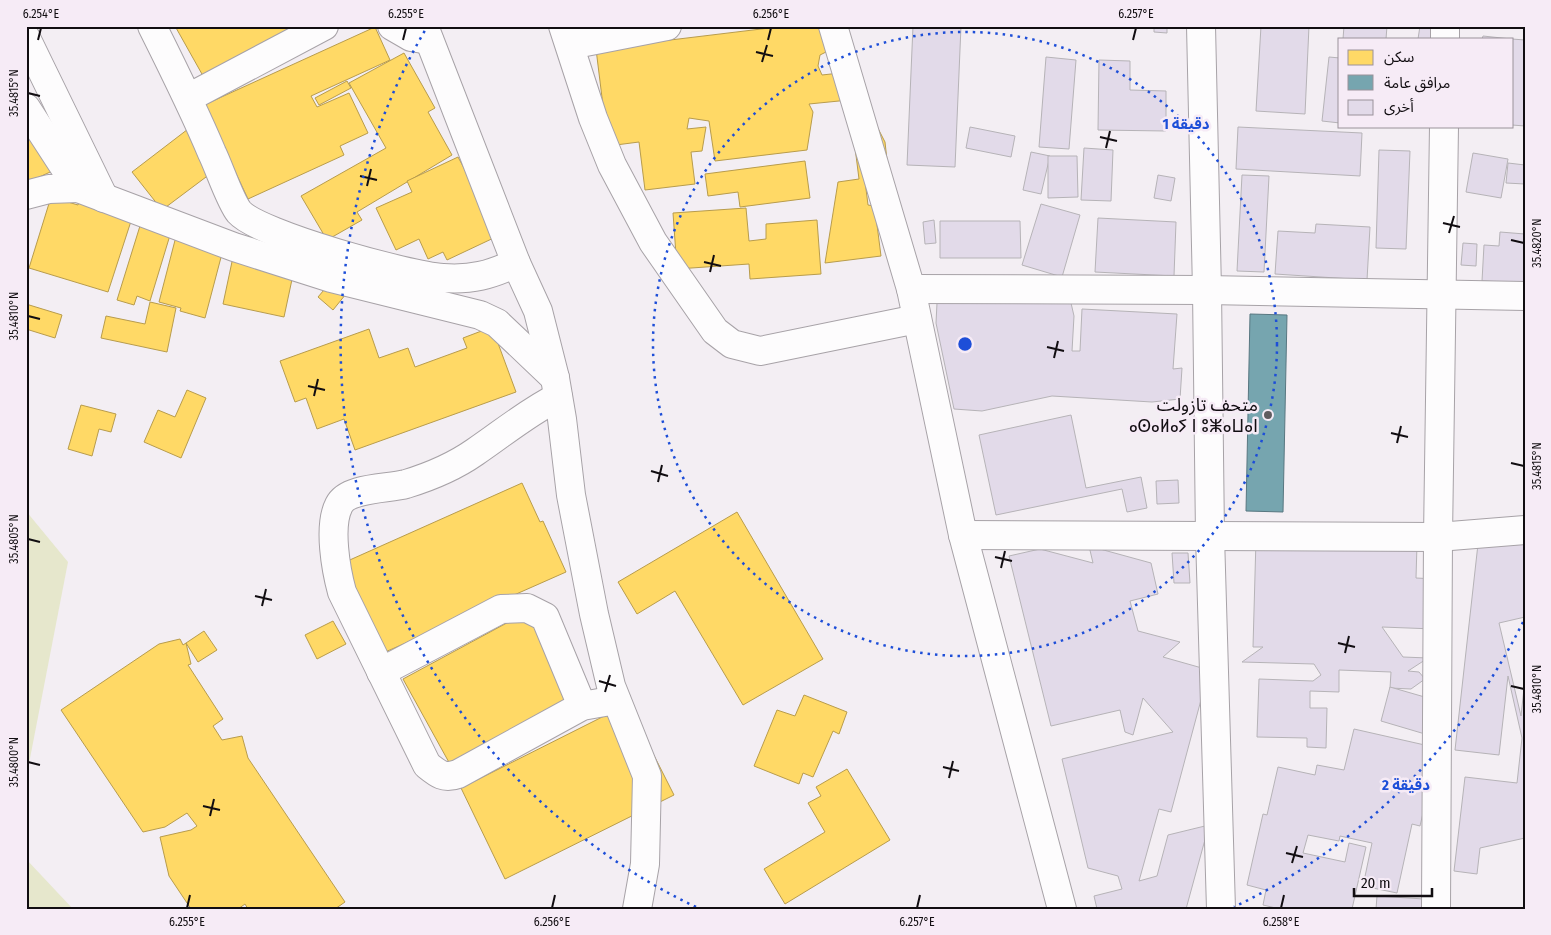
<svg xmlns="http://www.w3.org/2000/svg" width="1551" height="935" font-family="'Fira Sans Condensed','Noto Sans Arabic','Noto Sans Tifinagh',sans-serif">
<rect width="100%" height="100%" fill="#f3eef3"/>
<g fill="#e6e7cc">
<polygon points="26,511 68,562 26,779"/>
<polygon points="26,859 73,909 26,909"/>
</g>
<g fill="#ffd966" stroke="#b89c4c">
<polygon points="175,26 309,26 207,83"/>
<polygon points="786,26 827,26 830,50 820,55 818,66 822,75 849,72 885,142 889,178 865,181 868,205 892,209 876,217 881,256 825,263 838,182 859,179 849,100 809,104 813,112 807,150 715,161 709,121 689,118 687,129 706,127 702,151 691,152 695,184 645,190 639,142 608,146 596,49"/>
<polygon points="375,27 390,60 311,96 317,107 349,93 368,133 340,146 344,155 248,199 204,105"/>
<polygon points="404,53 435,108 428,112 452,155 357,212 362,220 327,240 301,196 386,148 349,83"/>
<polygon points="347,81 351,88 319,105 315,98"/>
<polygon points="26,101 59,168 26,183"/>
<polygon points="192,126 222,165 162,210 132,172"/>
<polygon points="458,157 500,235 447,260 443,252 428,259 419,239 396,250 376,208 412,192 407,181"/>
<polygon points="805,161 810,198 740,207 738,192 708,196 705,174"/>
<polygon points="51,197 78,205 80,199 133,215 108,292 29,268"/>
<polygon points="746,208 749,241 766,239 766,224 817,220 821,274 750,279 749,264 677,269 673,213"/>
<polygon points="144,213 174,222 150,301 137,296 134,305 117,300"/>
<polygon points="180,221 224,246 205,318 180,311 181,308 159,302"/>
<polygon points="233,257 294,270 284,317 223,304"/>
<polygon points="335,277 350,289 333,310 318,297"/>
<polygon points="150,302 176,308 167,352 101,338 106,316 145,324"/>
<polygon points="26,304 62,315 55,338 26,329"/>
<polygon points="492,327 516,392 355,450 344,419 317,429 306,398 295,402 280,361 369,329 379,358 408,348 415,367 467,348 463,338"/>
<polygon points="187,390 206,398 181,458 144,442 158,410 175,417"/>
<polygon points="81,405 116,414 111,432 99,429 92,456 68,449"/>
<polygon points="522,483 540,522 543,521 566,572 383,653 343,563"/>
<polygon points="737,512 823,659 743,705 675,591 637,614 618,582"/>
<polygon points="529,611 584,694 451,766 403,679"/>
<polygon points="333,621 346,644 317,659 305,635"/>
<polygon points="204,631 217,650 198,662 186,643 191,664 188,665 223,719 213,726 222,740 242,736 248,758 345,902 335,909 248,909 245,904 238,909 191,909 169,876 160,837 191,830 197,826 187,813 165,827 143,832 61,710 159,644 180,639 183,645"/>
<polygon points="804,695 847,712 839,734 833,731 813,777 803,773 799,784 754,766 777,710 795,716"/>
<polygon points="628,704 674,795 505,879 461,788"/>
<polygon points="847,769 890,840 785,904 764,869 825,832 808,803 821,796 816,787"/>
</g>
<polygon fill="#76a5af" stroke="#587780" points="1250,314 1287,315 1283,512 1246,511"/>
<g fill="#e2dae9" stroke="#b6b3b7">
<polygon points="913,26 961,26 955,167 907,165"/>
<polygon points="1154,26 1167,26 1167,33 1154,32"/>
<polygon points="1261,26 1309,26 1305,114 1256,111"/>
<polygon points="1344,26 1387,26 1386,39 1343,39"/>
<polygon points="1420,26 1450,26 1449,39 1418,39"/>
<polygon points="1483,36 1511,39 1482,39"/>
<polygon points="1512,39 1525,40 1525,126 1512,125"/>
<polygon points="1046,57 1076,60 1069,149 1039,147"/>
<polygon points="1329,57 1340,58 1340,123 1322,121"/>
<polygon points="1099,60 1130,61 1130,90 1166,91 1166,131 1098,130"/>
<polygon points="970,127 1015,136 1011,157 966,148"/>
<polygon points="1238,127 1362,133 1360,176 1236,169"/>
<polygon points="1084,148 1113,150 1111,201 1081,200"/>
<polygon points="1379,150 1410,151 1406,249 1376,248"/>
<polygon points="1031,152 1050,156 1041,194 1023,190"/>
<polygon points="1473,153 1508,159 1501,198 1466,192"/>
<polygon points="1048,156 1077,156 1078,197 1048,198"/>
<polygon points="1508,163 1525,165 1525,184 1506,183"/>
<polygon points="1158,175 1175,178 1171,201 1154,198"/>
<polygon points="1242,175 1269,176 1264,272 1237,271"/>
<polygon points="1041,204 1080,215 1062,277 1022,265"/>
<polygon points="1098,218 1176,222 1174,276 1095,272"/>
<polygon points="934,220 936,243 925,244 923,222"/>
<polygon points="940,221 1020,221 1021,258 940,258"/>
<polygon points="1316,224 1370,227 1367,280 1275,274 1278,231 1315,233"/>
<polygon points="1500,232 1525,234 1525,283 1482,281 1484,245 1499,246"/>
<polygon points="1463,243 1477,244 1476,266 1461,265"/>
<polygon points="937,303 1071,303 1074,316 1072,351 1080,351 1082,309 1177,314 1173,369 1182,368 1180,399 1152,402 1052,396 982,411 954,409 936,323"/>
<polygon points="1071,415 1086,488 1141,477 1147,508 1127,512 1122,489 996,515 979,435"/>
<polygon points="1178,480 1179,503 1157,504 1156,481"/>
<polygon points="1525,533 1525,617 1499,623 1521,716 1525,679 1525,838 1480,848 1477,874 1454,871 1465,777 1517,783 1522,738 1508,676 1499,755 1455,750 1478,544"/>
<polygon points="1256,539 1417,544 1416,578 1436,579 1434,629 1382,627 1403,657 1428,658 1408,671 1419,672 1425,679 1411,689 1390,688 1391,672 1339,670 1339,692 1310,691 1310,708 1327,708 1326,748 1307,747 1307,738 1257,737 1259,679 1313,681 1321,675 1314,664 1242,662 1263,647 1253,647"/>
<polygon points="1089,546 1151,563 1158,594 1130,601 1138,631 1180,642 1163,657 1209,670 1171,812 1159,809 1139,881 1157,876 1168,835 1209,825 1186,909 1097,909 1094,896 1122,889 1118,876 1088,868 1062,759 1173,732 1143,698 1133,735 1125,732 1120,710 1051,726 1009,556 1040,549 1093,563"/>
<polygon points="1172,553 1188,553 1190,583 1174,583"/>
<polygon points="1390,687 1435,700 1425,734 1381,721"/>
<polygon points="1354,729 1438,748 1420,826 1412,824 1397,893 1363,886 1372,843 1340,836 1339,841 1308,835 1303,853 1345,862 1349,843 1366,847 1352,909 1280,909 1263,905 1266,890 1247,885 1263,814 1267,815 1278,767 1315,775 1317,765 1344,770"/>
<polygon points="1377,896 1424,899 1423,909 1376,909"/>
</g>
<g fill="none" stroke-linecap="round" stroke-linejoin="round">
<defs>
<g id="minor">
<path d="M152,26C173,68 194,110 212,153C219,167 230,201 239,212C259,235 410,276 443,278C472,280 490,275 516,263"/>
<polyline points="392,26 411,37 429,40"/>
<polyline points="424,26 516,263 538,311 555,378 562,419 571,495 594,614 611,686 647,776 645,864 637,909"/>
<polyline points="563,26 593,118 612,165 653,242 715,331 732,344 760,351 917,319"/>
<polyline points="833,26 911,289 963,535 1062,909"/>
<polyline points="1201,26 1207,290 1210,536 1221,909"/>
<polyline points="26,38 104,198"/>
<polyline points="1445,39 1445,26"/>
<polyline points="570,45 667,26"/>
<polyline points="188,98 324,26"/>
<polyline points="26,108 78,188 234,247 331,278 480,315 497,323 555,378"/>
<polyline points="26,195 49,189 78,188"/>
<polyline points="911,289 1207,290 1525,296"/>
<path d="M558,397C528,412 503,433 475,452C455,466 429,477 406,484C388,489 348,487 339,505C328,526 336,570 342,592L427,765C438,774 444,779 458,774L582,706L616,700"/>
<polyline points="963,535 1438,537 1525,530"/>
<polyline points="381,672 501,609 527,608 545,617 582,706"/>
<polyline points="1436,909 1438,537 1444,126"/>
</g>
</defs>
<use href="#minor" stroke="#a7a2a7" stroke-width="30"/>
<use href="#minor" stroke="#fdfcfd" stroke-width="28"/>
</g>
<path fill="none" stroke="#110d11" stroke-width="2" d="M38,40L41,28M403,40L406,28M768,40L771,28M1133,40L1136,28M756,52L773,56M762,62L767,45M28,93L40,96M1100,137L1117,141M1106,148L1110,131M360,176L377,180M367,186L371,169M1443,223L1460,227M1449,233L1454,216M1511,240L1524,243M704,262L721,266M710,272L714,255M28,316L40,319M1047,347L1064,351M1054,358L1058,341M308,386L325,390M314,396L318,379M1391,433L1408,437M1397,443L1401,426M1511,463L1524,466M651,471L668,476M658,482L662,465M28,539L40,542M995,557L1012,561M1001,568L1005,551M255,596L272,600M262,606L266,589M1338,643L1355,647M1345,653L1349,636M599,681L616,686M1511,686L1524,689M605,692L610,675M28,762L40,765M943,767L959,771M949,778L953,761M203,806L220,810M210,816L214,799M1286,853L1303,857M1292,863L1297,846M187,908L190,895M552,908L555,895M917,908L920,895M1281,908L1284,895"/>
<g fill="none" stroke="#1d4ed8" stroke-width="2.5" stroke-dasharray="2.5 5">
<circle cx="965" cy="344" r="312"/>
<path d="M1523 622A624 624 0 0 1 1234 907M696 907A624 624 0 0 1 427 27"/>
</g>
<circle fill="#605c60" stroke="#f6ebf6" stroke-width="2" cx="1268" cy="415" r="5"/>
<g text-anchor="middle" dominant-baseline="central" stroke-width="5" stroke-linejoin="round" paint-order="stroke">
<g font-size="18" fill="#110d11" stroke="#f6ebf6" text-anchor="end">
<text x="1258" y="405">متحف تازولت<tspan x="1258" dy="21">ⴰⵙⴰⵍⴰⵢ ⵏ ⵓⵥⴰⵡⴰⵏ</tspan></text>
</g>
</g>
<circle cx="965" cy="344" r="8" fill="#1d4ed8" stroke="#f6ebf6" stroke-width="2.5"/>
<g font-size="15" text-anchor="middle" font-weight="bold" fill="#1d4ed8" stroke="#f6ebf6" stroke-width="5" stroke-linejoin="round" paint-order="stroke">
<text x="1186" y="129">1 دقيقة</text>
<text x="1406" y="790">2 دقيقة</text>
</g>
<rect width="1551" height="935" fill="none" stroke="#f6ebf6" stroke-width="55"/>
<rect x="1338" y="38" width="175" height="90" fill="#f6ebf6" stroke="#9a929a"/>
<rect x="1348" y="50" width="25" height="15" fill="#ffd966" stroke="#9a929a"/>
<text x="1384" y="62" font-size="15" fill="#110d11">سكن</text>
<rect x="1348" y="75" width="25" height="15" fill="#76a5af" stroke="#9a929a"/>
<text x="1384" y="88" font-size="15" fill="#110d11">مرافق عامة</text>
<rect x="1348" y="100" width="25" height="15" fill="#e2dae9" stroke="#9a929a"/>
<text x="1384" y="112" font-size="15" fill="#110d11">أخرى</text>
<path d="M1354 888v8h78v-8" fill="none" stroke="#110d11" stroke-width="2.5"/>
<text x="1361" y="888" font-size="15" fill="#110d11" stroke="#f6ebf6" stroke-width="4" paint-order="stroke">20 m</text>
<rect x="28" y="28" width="1496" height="880" fill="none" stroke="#110d11" stroke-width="2"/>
<g font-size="12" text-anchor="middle" fill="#110d11">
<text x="41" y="18">6.254°E</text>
<text x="406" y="18">6.255°E</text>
<text x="771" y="18">6.256°E</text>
<text x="1136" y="18">6.257°E</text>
<text transform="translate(14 93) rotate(-90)" y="4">35.4815°N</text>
<text transform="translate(1537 243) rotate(-90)" y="4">35.4820°N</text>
<text transform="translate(14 316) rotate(-90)" y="4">35.4810°N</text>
<text transform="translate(1537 466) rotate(-90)" y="4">35.4815°N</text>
<text transform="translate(14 539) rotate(-90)" y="4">35.4805°N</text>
<text transform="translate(1537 689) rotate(-90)" y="4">35.4810°N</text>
<text transform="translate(14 762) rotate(-90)" y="4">35.4800°N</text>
<text x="187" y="926">6.255°E</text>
<text x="552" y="926">6.256°E</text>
<text x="917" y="926">6.257°E</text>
<text x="1281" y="926">6.258°E</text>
</g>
</svg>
